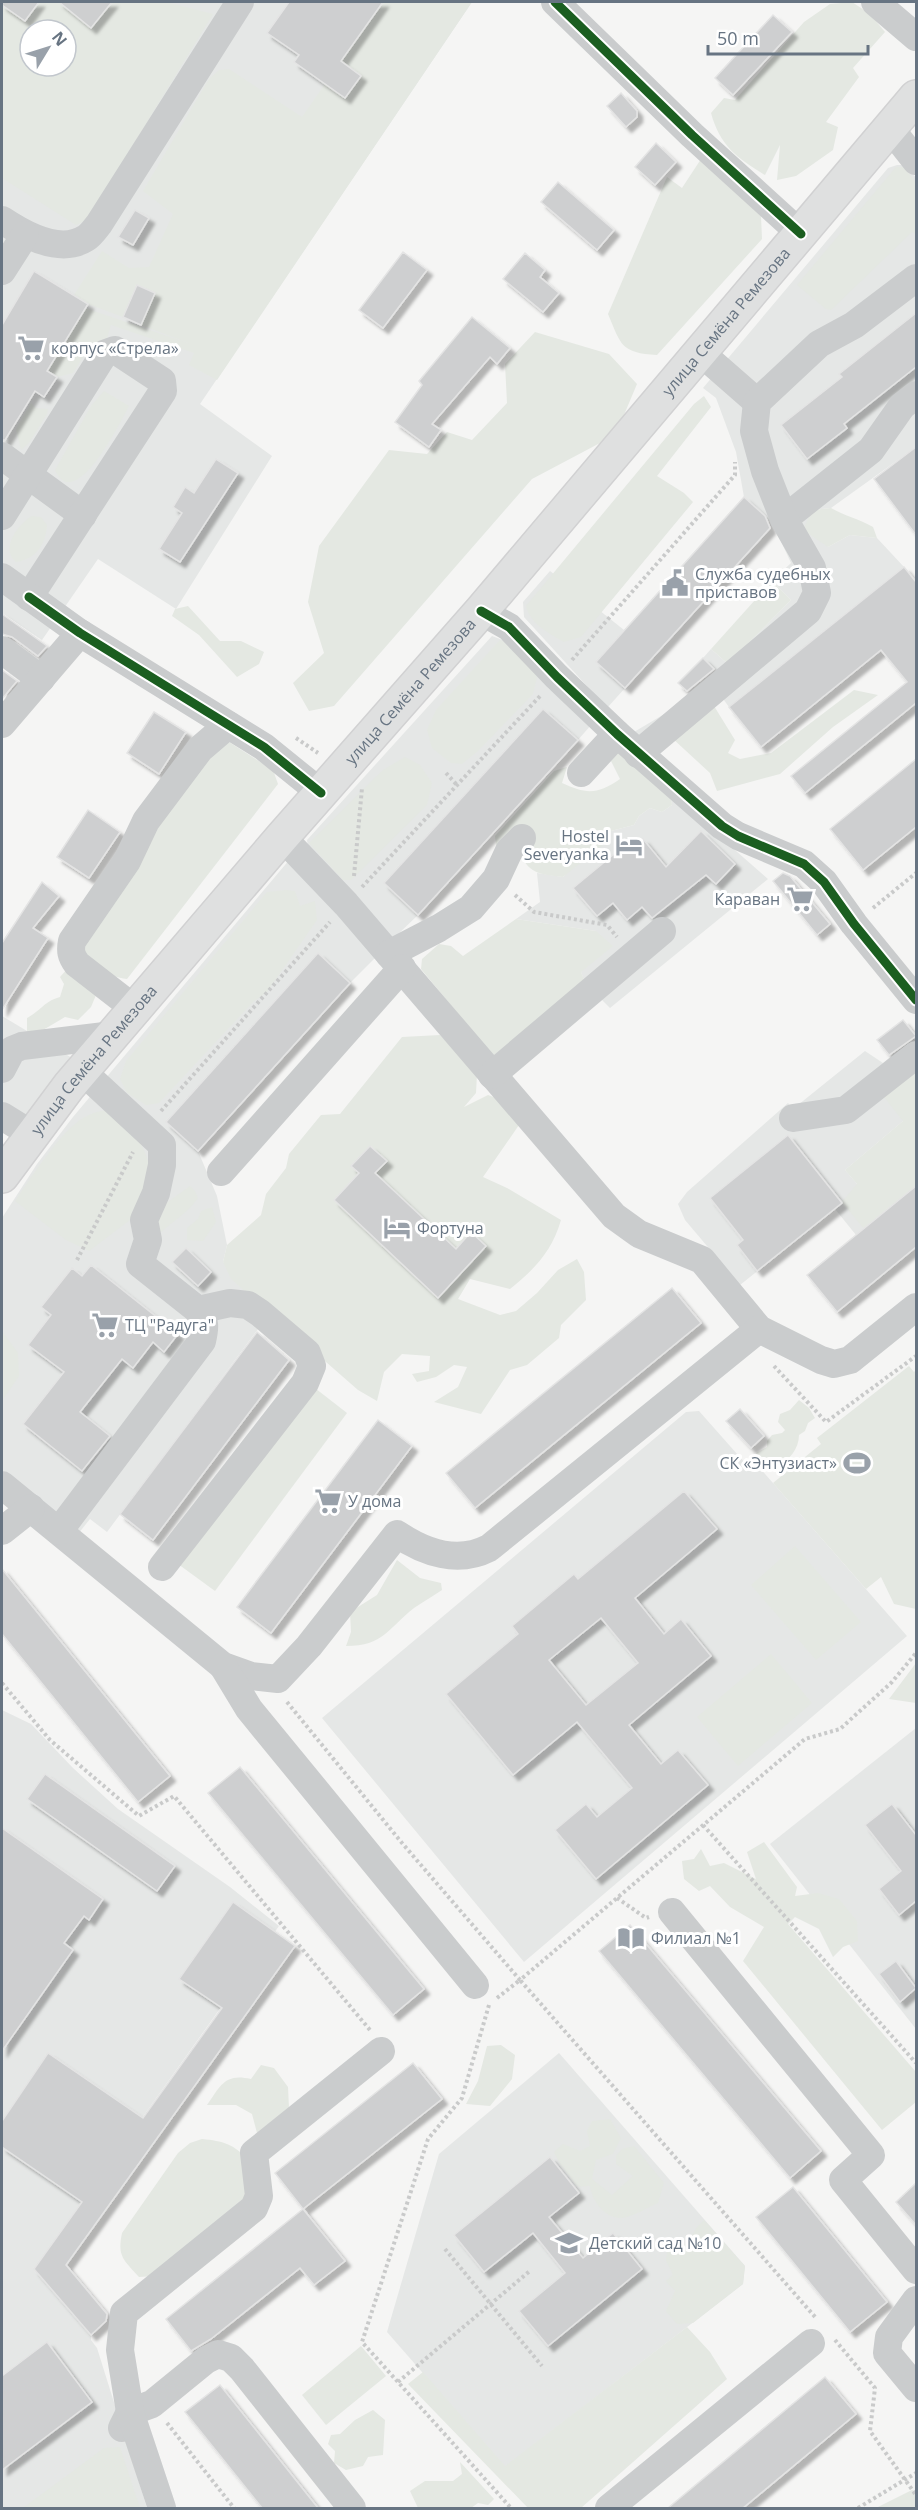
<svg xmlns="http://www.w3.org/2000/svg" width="918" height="2510" font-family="'Open Sans',sans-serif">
<defs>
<filter id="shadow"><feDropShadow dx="5.5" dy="5.5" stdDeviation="1.5" flood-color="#0004"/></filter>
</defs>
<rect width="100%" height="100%" fill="#f5f5f4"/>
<g fill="#e5e7e6" fill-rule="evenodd">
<path d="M2,2H472L200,404L272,456L176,609L98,559L42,640L2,613ZM30,30H66V66H30Z"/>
<polygon points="897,165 906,165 916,178 916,447 831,508 812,510 828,547 850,535 877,538 904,567 729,707 721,696 653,749 634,732 693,697 717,672 703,658 711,649 728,664 791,600 772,581 791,563 773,524 744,497 736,452 716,398 703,388 888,168"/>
<polygon points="550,571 624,630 596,662 625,688 607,708 524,617 523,602"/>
<polygon points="492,636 508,642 539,669 548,688 591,725 578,740 543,709 384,883 418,915 393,939 308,847 307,840"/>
<polygon points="671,794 768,879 610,1008 585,983 581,972 596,931 516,919 540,902 537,873 563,877 611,831 634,825 639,816 650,808 662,812 672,805"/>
<polygon points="290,859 379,954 350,983 318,954 166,1122 198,1151 217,1196 227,1245 223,1262 270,1313 107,1532 90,1519 78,1534 2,1470 2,1218 37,1164 73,1117"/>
<polygon points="2,1016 72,1058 26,1118 2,1103"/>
<polygon points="916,1036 916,1069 903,1121 845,1170 857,1184 864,1229 856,1235 835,1209 740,1285 685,1220 678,1204 687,1192 788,1103 793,1109 865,1051 883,1063"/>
<polygon points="699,1411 753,1472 759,1467 907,1636 524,1962 322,1718 686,1412"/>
<polygon points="2,1710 31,1724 73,1768 118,1809 230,1887 279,1926 35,2268 91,2335 91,2340 97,2348 147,2508 2,2508"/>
<polygon points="916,1728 916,2029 770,1844"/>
<polygon points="559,2053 745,2266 743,2284 505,2467 387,2332 439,2154"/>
</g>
<g fill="#e4e8e2" fill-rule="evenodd">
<path d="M2,2H9L5,8L25,21L39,2H59L90,28L110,4L108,2H166L213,14L97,204L85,221L76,225L2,178ZM30,30H66V66H30Z"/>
<polygon points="383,2 472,2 217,380 189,365 194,353 111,325 106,342 91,344 73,373 57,377 47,371 85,308 191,344 141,325 154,293 138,285 123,317 88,304 74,295 102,251 129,268 149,267 173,214 143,191 209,79 219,70 229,69 302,117 325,84 345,98 361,76 341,61"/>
<path d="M852,2L870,14L885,32L853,68L859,77L826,122L838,127L833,150L796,176L777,180L780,145L765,175C737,158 720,146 711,113L724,98L735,100L804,22L830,4Z"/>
<path d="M703,156L761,216L762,239L657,355C621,353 621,345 608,314L667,177L682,188Z"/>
<polygon points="896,167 904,167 916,183 916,234 912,232 831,310 826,309 797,285"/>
<polygon points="535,332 609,354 637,384 621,422 600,443 532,479 334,706 309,711 293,683 324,653 308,602 319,546 389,450 427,454 447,432 472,440 507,403 505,364"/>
<path d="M104,391L129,406C121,421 75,515 55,470L91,406Z"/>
<path d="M704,396L711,407L657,476L684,493L693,502L581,637L564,642C550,634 530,624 526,606L694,404Z"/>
<polygon points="31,403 36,408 48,409 47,414 29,443 21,450 16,429"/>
<path d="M831,508C845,516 859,519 873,527L877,538L850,535L828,547L803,530L812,510Z"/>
<path d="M32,516L41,517L47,525C46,544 36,559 16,562C0,549 17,525 32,516Z"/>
<polygon points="772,581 791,600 728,664 711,649"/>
<polygon points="188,606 220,641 241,641 264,652 259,664 237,677 199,635 172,616 175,609"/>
<polygon points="500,640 508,642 539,669 533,694 478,751 462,764 451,763 432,748 427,730 436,710"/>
<polygon points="854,690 878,695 833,727 780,774 717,791 710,773 672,738 714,706 735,740 728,753 740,759 771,753"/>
<path d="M229,742L273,770L278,784L127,979C108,978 87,960 80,943L196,765Z"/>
<path d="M616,751L671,794L672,805L662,812L650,808L639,816L634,825L611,831L607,842L563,877C539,874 527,874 519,849L496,845L495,836L554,771L567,767L562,783C586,794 597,795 620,779L611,761Z"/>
<polygon points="405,757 420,765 432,783 427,805 351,880 343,880 309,843 383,770"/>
<polygon points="286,890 295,891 300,906 315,901 317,920 267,992 253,1002 159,1103 146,1105 127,1093 120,1079 126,1061 267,892"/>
<polygon points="516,919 596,931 613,946 581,972 585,982 493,1056 421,969 422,959 439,944 451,946 463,956"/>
<path d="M69,967L99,988L91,1007L78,1020L65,1017L38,1033L27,1032V1018C42,1010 43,1002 60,997L64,984L60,977Z"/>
<path d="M440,1035L477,1074L476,1093L464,1107L488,1095L496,1098L519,1125L483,1177L507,1188L561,1220C552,1251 535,1269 510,1289L470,1279L458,1299L500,1315L516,1311L537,1293L558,1270L577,1259L584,1272L586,1300L561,1325L559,1338L527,1365L510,1370L481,1414L434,1402L458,1387L467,1367L454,1365L436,1377L417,1382L412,1374L429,1371L430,1356L402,1354L384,1372L377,1401L358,1390L231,1279L223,1262L227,1245L261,1215L266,1194L286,1168L289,1154L321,1115L340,1114L402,1037ZM371,1146L386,1161L375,1173L456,1249L471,1232L486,1246L438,1297L334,1200L359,1173L351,1166Z"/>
<polygon points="916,1069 916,1186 864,1229 842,1202 857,1184 845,1170 903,1121 884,1097"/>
<path d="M107,1110L141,1143L149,1163L148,1191L134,1217L89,1251L66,1240L15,1201C31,1178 64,1125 89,1115C95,1112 101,1111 107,1110Z"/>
<path d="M190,1186L195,1191L198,1198C188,1213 174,1220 160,1233L157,1210Z"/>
<polygon points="212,1207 216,1222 203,1241 187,1240 187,1228 198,1219 201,1211"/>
<polygon points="2,1331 18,1353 19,1376 2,1401"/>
<polygon points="909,1366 914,1372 916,1370 916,1609 894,1604 881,1577 866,1589 773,1483 821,1444 817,1438"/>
<polygon points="311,1385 347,1413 215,1591 178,1564"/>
<path d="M799,1400L809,1408L815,1418L808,1423L805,1431L799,1435C799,1449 789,1460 777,1467L770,1460L760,1459L756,1453L767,1447V1441L772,1435L782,1433L785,1430L778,1422L780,1414L790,1410Z"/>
<polygon points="795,1546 861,1622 816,1660 751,1585"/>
<path d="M397,1560L420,1578L441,1583L442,1590C433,1596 423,1602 414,1608C388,1628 384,1646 346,1646L351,1632L350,1612L377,1595Z"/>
<polygon points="771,1654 812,1703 738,1766 697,1717"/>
<polygon points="916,1663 916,1703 889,1699"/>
<polygon points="764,1842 797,1887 795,1896 818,1893 839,1899 857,1921 858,1941 843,1947 833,1957 819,1929 795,1917 788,1924 916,2072 916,2102 882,2130 743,1961 764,1927 730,1907 710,1886 699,1891 684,1879 682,1861 694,1859 701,1849 710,1866 724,1863 756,1879 747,1852"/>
<polygon points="501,2045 515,2055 512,2079 490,2106 466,2104 478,2081 487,2046"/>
<path d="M261,2065L274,2068L288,2087L289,2108L257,2133L252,2114L236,2105H207C221,2085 225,2073 251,2079Z"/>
<path d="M610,2119L621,2138L613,2154L596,2160L592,2179L612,2195L633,2176L616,2164V2156L622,2149L634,2146L664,2183L658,2203C648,2207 633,2217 622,2218C604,2218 593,2202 590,2186L578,2187L560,2164L554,2152L563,2144L580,2151L590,2146L587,2131L592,2121Z"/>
<path d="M202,2139C223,2141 234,2144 248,2160L247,2203L156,2276L139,2277C124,2260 117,2257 122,2233L178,2153L190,2143Z"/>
<polygon points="704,2220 745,2266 743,2284 693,2323 677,2324 666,2311 675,2291 666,2281 673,2275 666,2260 668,2247 687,2244 697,2227"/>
<polygon points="687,2327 710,2352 727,2379 581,2508 528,2508 408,2384 423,2372 505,2466"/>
<polygon points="361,2346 386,2376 326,2425 302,2395"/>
<polygon points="373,2410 385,2420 383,2455 368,2457 363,2466 346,2470 334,2463 335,2451 328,2444 331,2435 340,2434 355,2420"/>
<polygon points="120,2447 140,2508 23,2508 104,2448"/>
<polygon points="460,2462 494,2499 488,2505 478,2503 471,2508 418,2508 410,2491 425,2481 453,2481 462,2474"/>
<polygon points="912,2490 916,2491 916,2508 876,2508"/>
</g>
<g fill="#cecfd0" stroke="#e4e4e4" stroke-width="1.5" fill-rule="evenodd" filter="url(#shadow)">
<polygon points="2,2 39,2 25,21 2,5"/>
<polygon points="59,2 112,2 91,28"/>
<polygon points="289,2 383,2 341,61 361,76 345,98 294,62 299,55 267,33"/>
<polygon points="773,15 792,32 733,95 715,78"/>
<polygon points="621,93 637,111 637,117 626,127 607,106"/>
<polygon points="656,143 676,162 655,185 635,167"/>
<polygon points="558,182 614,230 597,250 541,202"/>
<polygon points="135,210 149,218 133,245 118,237"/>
<polygon points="403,252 427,270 383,328 359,310"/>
<polygon points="525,253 545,270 540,277 559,293 543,312 503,279"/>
<polygon points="34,271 88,304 47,371 57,377 44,397 35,391 5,440 2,440 2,325"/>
<polygon points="137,285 155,293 141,325 123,317"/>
<polygon points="916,313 916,367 844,424 847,428 807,459 781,425 842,377 839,374"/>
<polygon points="472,317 510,348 497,364 490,357 432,424 441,430 429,447 395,422 422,385 419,381"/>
<polygon points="916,447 916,535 874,479"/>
<polygon points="216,459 238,473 180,562 159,549 182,513 173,507 185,487 194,493"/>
<polygon points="744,497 765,516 770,528 625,688 596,662"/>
<polygon points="904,567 916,582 916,703 805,793 791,776 907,682 881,650 761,747 729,707"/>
<polygon points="2,614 47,646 38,656 12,637 2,634"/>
<polygon points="703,658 714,669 687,691 678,683"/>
<polygon points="2,670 17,681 2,699"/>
<polygon points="543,709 578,740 418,915 384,883"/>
<polygon points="154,712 186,732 159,774 127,753"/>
<polygon points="916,759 916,827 863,870 830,829"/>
<polygon points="88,810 120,832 89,878 57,857"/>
<polygon points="701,831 735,864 716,884 706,875 652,918 642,907 627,920 613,903 597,916 573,888 630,841 634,846 643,839 666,867"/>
<polygon points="783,873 790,876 830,924 817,935 773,881"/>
<polygon points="42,882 59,896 33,928 48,938 2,1010 2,943"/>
<polygon points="318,953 350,983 198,1151 166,1122"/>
<polygon points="903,1020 916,1036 889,1055 877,1040"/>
<polygon points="788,1135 842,1203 757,1271 737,1245 743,1240 710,1198"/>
<polygon points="370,1146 387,1161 375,1173 456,1249 471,1232 486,1246 438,1298 334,1200 359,1173 351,1166"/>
<polygon points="916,1186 916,1247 837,1312 807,1275"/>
<polygon points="186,1248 211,1272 198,1286 172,1262"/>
<polygon points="91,1265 178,1334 164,1352 153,1342 133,1368 122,1359 80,1412 110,1436 82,1471 23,1424 64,1372 28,1345 51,1315 41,1307 72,1268 82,1276"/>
<polygon points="672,1288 701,1323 475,1508 446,1473"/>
<polygon points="257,1332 289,1360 153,1540 120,1514"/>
<polygon points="740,1409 764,1436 751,1448 726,1421"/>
<polygon points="378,1420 412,1446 271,1633 237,1607"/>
<path d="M684,1491L717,1529L635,1598L664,1634L681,1619L711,1656L629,1725L661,1764L678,1750L708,1785L596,1879L555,1830L586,1804L597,1817L632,1788L577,1722L513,1775L446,1694L518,1634L512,1626L574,1574L578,1579ZM601,1618L638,1663L586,1705L549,1660Z"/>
<polygon points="2,1569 170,1776 138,1802 2,1634"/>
<polygon points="240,1767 424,1989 393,2015 208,1793"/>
<polygon points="45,1774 175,1866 157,1891 27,1799"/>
<polygon points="892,1804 916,1835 916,1901 899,1915 879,1889 901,1871 865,1825"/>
<polygon points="2,1828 103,1899 89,1920 84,1916 64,1943 73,1950 2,2051"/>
<polygon points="233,1902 295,1946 66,2265 107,2314 106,2321 91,2335 34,2269 82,2202 2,2147 2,2121 48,2053 143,2118 222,2008 179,1979"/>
<polygon points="630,1925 821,2151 790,2178 599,1951"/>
<polygon points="896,1961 916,1988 900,2002 879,1974"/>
<polygon points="413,2063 442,2099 303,2209 275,2173"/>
<polygon points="550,2157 579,2193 549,2217 583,2258 613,2233 642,2269 548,2346 519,2311 565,2273 533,2233 484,2272 454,2235"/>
<polygon points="916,2183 916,2225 896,2202"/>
<polygon points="793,2187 887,2302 850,2332 756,2217"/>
<polygon points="303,2209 345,2261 314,2285 300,2268 211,2339 191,2351 166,2319"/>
<polygon points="47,2342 92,2402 2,2470 2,2376"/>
<polygon points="825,2377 856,2414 743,2508 668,2508"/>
<polygon points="220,2385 291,2474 318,2508 262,2508 185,2412"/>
</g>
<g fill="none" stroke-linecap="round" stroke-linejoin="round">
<defs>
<g id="major">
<path id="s1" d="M2,1176L69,1086L282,837L481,611L916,97"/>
</g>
</defs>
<use href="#major" stroke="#d1d1d2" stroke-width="36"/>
<g stroke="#c9caca" stroke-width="4" stroke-dasharray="3 3" stroke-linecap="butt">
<polyline points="572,660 735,475 735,462"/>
<polyline points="296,738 318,753"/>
<polyline points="446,773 457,785"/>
<polyline points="354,876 362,788"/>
<polyline points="362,887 541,695"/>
<polyline points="515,895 534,912 607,925 617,937"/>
<polyline points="873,908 916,873"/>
<polyline points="161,1111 330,922"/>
<polyline points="77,1260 133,1152"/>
<polyline points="774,1366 826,1422 916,1356"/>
<polyline points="2,1683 50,1740 139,1816 174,1796 370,2030"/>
<polyline points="287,1702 402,1843 520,1980 805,1739 840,1729 892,1682 916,1653"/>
<polyline points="703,1825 916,2063"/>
<polyline points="617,1898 646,1918 649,1917"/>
<polyline points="497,1998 520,1980 816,2318"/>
<polyline points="489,2005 462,2098 428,2139 362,2342 511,2508"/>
<polyline points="445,2249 542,2366"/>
<polyline points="835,2340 875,2388 870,2431 916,2495"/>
<polyline points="398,2382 531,2270"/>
<polyline points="167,2423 234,2508"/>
<polyline points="858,2508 916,2473"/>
</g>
<g stroke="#cacccd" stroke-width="28">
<polyline points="555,2 692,135 801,234"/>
<polyline points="875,2 916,37"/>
<polyline points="890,128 916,161"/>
<path d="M2,220C23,234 60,255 86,238C91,235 95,229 99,224L240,2"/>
<polyline points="2,271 25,235"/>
<polyline points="701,353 757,402"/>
<polyline points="2,456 83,515"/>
<polyline points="2,516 104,354 115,350 162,381 163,391 29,597"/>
<polyline points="784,519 871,450 902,406 916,395"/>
<polyline points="2,577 80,633 264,747 321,793"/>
<polyline points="481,611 509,627 557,677 617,734 722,826 738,836 804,864 824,882 854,924 916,1000"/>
<polyline points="2,650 41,679"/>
<polyline points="2,724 80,633"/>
<polyline points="638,754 808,611 817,593 812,568 784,519 765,471 754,431 757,402 819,344 854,325 916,278"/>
<polyline points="581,773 617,734"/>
<polyline points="282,837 346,904 614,1216 639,1234 702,1260 759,1329 821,1360 834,1364 850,1360 916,1307"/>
<polyline points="389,954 439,928 471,908 496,879 509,851 522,838"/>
<path d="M135,1009L77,964C71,956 70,951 72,941L127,861L146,821L200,749L228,725"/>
<polyline points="2,1069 12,1050 22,1046 113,1035"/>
<polyline points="492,1075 662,931"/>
<polyline points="2,1116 31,1134"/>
<polyline points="793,1118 846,1110 916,1055"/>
<polyline points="221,1172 402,968"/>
<path d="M2,1485L223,1666L251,1676L278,1679L309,1646L397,1534C425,1553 458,1564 489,1548L759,1329"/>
<polyline points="2,1531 31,1508"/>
<path d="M59,1531L202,1341C205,1328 206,1321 198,1310L140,1264L148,1240L144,1220L156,1193L162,1165V1145L82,1071"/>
<polyline points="162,1567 305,1383 312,1366 307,1353 260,1313 248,1305 230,1303 198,1310"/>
<polyline points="223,1666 249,1709 475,1985"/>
<polyline points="672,1912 871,2155 843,2180 916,2270"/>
<polyline points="916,2300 889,2337 887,2353 916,2388"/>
<polyline points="122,2428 130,2412 152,2404 206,2360 218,2354 231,2358 242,2369 352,2508"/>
<polyline points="162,2508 130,2412 120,2350 124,2313 254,2208 259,2196 254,2153 381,2051"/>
<polyline points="609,2508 811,2343"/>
</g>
<use href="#major" stroke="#dfe0e0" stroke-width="33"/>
<defs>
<g id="cycleway">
<polyline points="555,2 692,135 801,234"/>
<polyline points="29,597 80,633 264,747 321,793"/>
<polyline points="481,611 509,627 557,677 617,734 722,826 738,836 804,864 824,882 854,924 916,1000"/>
</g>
</defs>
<use href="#cycleway" stroke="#fff" stroke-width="13"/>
<use href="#cycleway" stroke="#1b5e20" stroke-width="9"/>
</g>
<defs>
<symbol id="supermarket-bare" viewBox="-9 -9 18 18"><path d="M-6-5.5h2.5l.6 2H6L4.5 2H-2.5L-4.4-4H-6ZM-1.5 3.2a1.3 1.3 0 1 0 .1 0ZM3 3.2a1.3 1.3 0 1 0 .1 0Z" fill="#99a1aa" stroke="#fff" stroke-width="2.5" paint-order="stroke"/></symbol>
<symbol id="civic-bare" viewBox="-9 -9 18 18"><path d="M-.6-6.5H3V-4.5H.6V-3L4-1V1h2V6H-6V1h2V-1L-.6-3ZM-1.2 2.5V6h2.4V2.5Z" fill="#99a1aa" stroke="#fff" stroke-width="2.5" paint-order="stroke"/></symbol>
<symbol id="hotel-bare" viewBox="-9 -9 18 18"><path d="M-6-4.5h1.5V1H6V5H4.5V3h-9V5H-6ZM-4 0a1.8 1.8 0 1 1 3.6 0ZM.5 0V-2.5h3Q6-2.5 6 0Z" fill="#99a1aa" stroke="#fff" stroke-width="2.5" paint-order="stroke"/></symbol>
<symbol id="stadium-bare" viewBox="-9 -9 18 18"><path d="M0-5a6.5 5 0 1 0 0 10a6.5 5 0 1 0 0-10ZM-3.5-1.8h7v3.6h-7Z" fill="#99a1aa" stroke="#fff" stroke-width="2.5" paint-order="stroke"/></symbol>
<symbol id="library-bare" viewBox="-9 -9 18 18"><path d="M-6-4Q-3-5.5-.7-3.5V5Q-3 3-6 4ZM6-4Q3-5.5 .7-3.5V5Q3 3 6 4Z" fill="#99a1aa" stroke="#fff" stroke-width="2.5" paint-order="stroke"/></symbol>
<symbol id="school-bare" viewBox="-9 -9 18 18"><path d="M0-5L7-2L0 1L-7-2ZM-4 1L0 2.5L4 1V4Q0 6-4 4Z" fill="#99a1aa" stroke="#fff" stroke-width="2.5" paint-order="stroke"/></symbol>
</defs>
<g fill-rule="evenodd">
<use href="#supermarket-bare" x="12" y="329" width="38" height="38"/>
<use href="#civic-bare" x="656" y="564" width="38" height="38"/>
<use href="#hotel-bare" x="610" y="826" width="38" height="38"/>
<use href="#supermarket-bare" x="781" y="880" width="38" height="38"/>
<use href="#hotel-bare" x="378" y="1209" width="38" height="38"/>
<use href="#supermarket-bare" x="86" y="1306" width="38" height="38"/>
<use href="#stadium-bare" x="838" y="1444" width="38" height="38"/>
<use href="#supermarket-bare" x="309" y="1482" width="38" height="38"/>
<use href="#library-bare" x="612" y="1919" width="38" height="38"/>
<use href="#school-bare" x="550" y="2224" width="38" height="38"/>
</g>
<g text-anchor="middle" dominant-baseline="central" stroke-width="6" stroke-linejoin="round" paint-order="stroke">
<g font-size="16" fill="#677482" stroke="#fff">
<text stroke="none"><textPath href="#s1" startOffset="1120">улица Семёна Ремезова</textPath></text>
<text stroke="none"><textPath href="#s1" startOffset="634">улица Семёна Ремезова</textPath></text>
<text stroke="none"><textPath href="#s1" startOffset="148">улица Семёна Ремезова</textPath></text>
</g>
<g font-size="16" fill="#677482" stroke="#fff" text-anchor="start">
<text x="51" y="348">корпус «Стрела»</text>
<text x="695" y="574">Служба судебных<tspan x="695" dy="18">приставов</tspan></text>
<text x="609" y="836" text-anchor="end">Hostel<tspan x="609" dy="18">Severyanka</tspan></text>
<text x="780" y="899" text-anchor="end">Караван</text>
<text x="417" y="1228">Фортуна</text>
<text x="125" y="1325">ТЦ "Радуга"</text>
<text x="837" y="1463" text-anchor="end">СК «Энтузиаст»</text>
<text x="348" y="1501">У дома</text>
<text x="651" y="1938">Филиал №1</text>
<text x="589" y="2243">Детский сад №10</text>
</g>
</g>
<rect width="918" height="2510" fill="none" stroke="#677482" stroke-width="6"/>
<g transform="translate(48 48) rotate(52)"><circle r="28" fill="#ffffff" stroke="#c2c7cd" stroke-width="1.5"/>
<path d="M0-4.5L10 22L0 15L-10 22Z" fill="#99a1aa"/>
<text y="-9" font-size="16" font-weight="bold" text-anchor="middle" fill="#677482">N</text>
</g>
<path d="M708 45v9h160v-9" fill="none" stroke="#677482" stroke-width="3"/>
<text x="717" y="45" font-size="18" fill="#677482" stroke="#ffffff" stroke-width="4.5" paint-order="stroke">50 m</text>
</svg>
